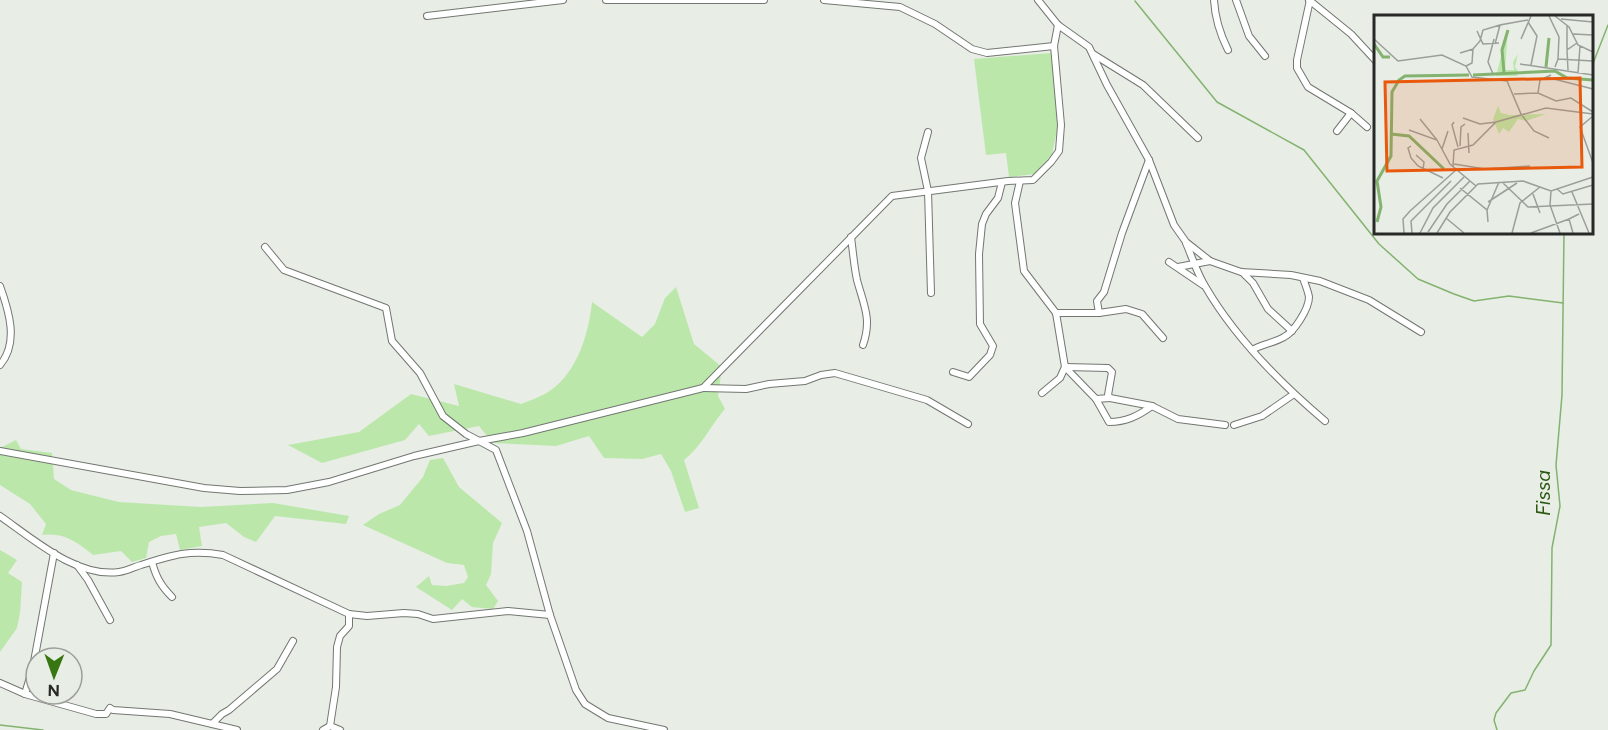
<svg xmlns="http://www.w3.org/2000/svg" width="1608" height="730" font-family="Figtree,sans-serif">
<rect width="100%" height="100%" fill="#e8ede6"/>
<g fill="#bbe8aa">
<polygon points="1052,53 1058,126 1052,154 1035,174 1009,177 1006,153 986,155 974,59"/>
<path d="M676,287L694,344L722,367L718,396L725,409C710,426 702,446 684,460L699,508L685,512L671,471L661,454L642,459L604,458L589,436L556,446L493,443L479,426L429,436L419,424L405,440L322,463L288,445L359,432L411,394L459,406L454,384L521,404C531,400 543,396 551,390C578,371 589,332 592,302L642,337L655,324L665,298Z"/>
<path d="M16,440L21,449L52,453L54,479L71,490L119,502L201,507L273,503L349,516L346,524L275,516L256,542L244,537L226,523L199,527L202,546L180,550L176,534L161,536L149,542L146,558L132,562L121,551L93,555C77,542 64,532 42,535L46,524L30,504L0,485V448Z"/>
<polygon points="443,458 459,487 502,523 493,543 491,574 486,585 498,601 493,609 472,607 462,599 452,610 416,587 429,576 432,585 446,586 464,583 468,577 464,565 447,563 363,525 379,514 400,505 423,477 430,460"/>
<polygon points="0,550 17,560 8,573 22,582 20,613 17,628 0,652"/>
</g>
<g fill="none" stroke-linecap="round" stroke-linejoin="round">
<g stroke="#83b36f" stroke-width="1.5">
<polyline points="1135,1 1217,102 1304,150 1379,244 1418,279 1454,294 1474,301 1509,296 1563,303"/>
<polyline points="1592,66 1608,25"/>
<polyline points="0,725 43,730"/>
<polyline points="1497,730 1494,720 1496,713 1511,693 1525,690 1534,671 1551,645 1552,548 1560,506 1556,465 1562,395 1564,232"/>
</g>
<defs>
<g id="minor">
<polyline points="606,0 764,0"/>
<polyline points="824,0 900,7 935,24 972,49 987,53 1054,46"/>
<polyline points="1038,0 1058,25 1089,47 1107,85 1149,160 1174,225 1186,242 1210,261 1241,272 1291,275 1320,281 1369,300 1421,332"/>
<path d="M1214,0C1215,18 1220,34 1228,50"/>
<polyline points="1236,0 1249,36 1265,56"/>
<polyline points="1309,0 1351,34 1376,61"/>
<polyline points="1310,0 1297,60 1297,68 1308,87 1351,113 1367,127"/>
<polyline points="427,16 563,0"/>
<polyline points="1093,54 1143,85 1198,138"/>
<polyline points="1337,131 1351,113"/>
<polyline points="928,132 921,158 928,191 931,293"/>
<polyline points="1020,181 1015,203 1024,271 1056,313 1065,367 1060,378 1042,393"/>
<path d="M851,237C853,252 854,266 857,280C864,306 872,319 863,345"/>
<path d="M1186,243C1192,257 1197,273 1205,286C1235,338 1279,382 1325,421"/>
<polyline points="265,247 284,270 386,308 392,341 420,373 443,416 466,434 496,450 527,531 550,615 576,690 585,704 608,718 664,730"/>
<polyline points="1169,262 1203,285"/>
<polyline points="1178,267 1210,261"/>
<polyline points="1242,272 1253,283 1268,309 1292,331"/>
<path d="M0,286C9,311 19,343 0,365"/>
<polyline points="1056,313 1099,313 1126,309 1142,314 1163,338"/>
<polyline points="1099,313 1097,301 1104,292 1122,233 1149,160"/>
<path d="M1252,350C1262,344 1274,343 1284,337C1294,332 1309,309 1309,297C1308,291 1305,284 1303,278"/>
<polyline points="1065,367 1108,368 1112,372 1108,395 1110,398 1152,406"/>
<polyline points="1065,367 1096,399 1110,398"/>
<polyline points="953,372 969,377 990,355 993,346 980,324 979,254 982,224 986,214 998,198 1002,182"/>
<polyline points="703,388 746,389 769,384 805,381 821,375 835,373 927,400 968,424"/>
<path d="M1096,399L1109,422C1126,422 1138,416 1152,406L1178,419L1225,425"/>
<polyline points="1234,425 1262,416 1294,394"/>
<polyline points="0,451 204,488 240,491 287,490 329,482 414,456 479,441 523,433 703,388 892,196 1008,181 1033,180 1051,162 1059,151 1061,125 1054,46 1058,25"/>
<path d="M0,516C33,539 77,578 119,572C127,571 134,567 141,565C172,555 191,549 223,555L349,614L367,616L404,613L418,614L433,619L508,611L550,615"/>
<path d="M152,562C156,577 161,586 172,597"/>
<polyline points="77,565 88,580 110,620"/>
<polyline points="0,683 25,694 96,714 106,714 110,708 113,710 170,714 237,730"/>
<polyline points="25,694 33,667 54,553"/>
<polyline points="212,724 222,714 229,710 277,669 293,641"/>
<polyline points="330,726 340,730"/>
<polyline points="323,730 330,726 336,687 337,647 340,636 349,626 349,614"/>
</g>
</defs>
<use href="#minor" stroke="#727771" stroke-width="8"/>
<use href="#minor" stroke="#fff" stroke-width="6"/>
</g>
<g text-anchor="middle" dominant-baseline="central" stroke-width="6" stroke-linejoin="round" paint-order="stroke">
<g font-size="20" font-style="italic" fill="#2b5913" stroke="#e8ede6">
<text transform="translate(1543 493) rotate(-90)">Fissa</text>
</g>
</g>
<g transform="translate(1374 15)">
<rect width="219" height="219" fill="#e8ede6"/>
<path d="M134,14L131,55H140L139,47L144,39L141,52L144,56L143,61H122ZM124,91L127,98L136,100L172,99L152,106L144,104L135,117L129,113L125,119L119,104Z" fill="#bbe8aa"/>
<path fill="none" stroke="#83b36f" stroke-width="3" d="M0,29L9,42H16M172,52L175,23M130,57L128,35L134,15M99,60L181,56L193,63L219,65M17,119L35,121L70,154M3,207L7,192L3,166L17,141L18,77L25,65L31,61L95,60"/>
<path fill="none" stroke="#9b9f9a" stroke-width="1.5" d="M175,1L185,22L184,44M181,1L195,12L204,30L219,37M187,4L219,7M154,7L163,21L157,50M193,11V34M103,16L109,29L125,28M199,19L219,20M0,24L24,46L68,40L92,51L98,62L133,66L147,99L160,116L175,123M147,24L157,1M121,29L126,10L154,5M99,34L106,26L109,15L126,10M86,38L99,34L98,48L92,51M146,49L219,60M181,52L184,44L219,46M194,55L193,35L203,28M204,58L206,31M119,59L114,47L120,24M172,62L219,74M164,78L166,65L177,60M140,79L164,78L182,86L197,83L219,97M219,101L206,112L219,148M89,103L106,109L122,107M46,104L63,125M80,107L78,110L84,132M35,115L63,125L76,149L102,171M94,118L95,138M37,131L34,133L37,143L44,151L69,163M86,131L87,112L91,109M68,134L74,116M42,140L50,147L49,155M80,149L111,154L156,151M79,151L80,135L99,130L122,107L172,93L219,99M129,168L154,192L219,189M86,173L113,195L114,207M183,174L189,179L219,170M177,176L176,190L186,218M198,177L215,218M159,179L166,198M114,187L143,168M113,195L125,167M36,196L82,155M72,203L90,218M54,217L73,189L96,166M30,218L29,204L36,196M38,218L37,206L77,166M46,218L59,193L90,162M63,218L76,197L104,169L149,166L177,176L219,162M138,218L146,188L166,172M157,218L195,204M199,218L195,204L205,199"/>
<path fill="#e8590c" fill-opacity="0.15" stroke="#e8590c" stroke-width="3" d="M206,63L208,152L13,156L11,67Z"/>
<rect width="219" height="219" fill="none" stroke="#272927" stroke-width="3"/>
</g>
<g transform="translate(54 676) rotate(181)"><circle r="28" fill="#e8ede6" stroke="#9b9f9a" stroke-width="1.5"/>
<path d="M0-4.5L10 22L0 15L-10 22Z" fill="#377611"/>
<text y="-9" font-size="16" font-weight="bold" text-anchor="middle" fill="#272927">N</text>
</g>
</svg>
